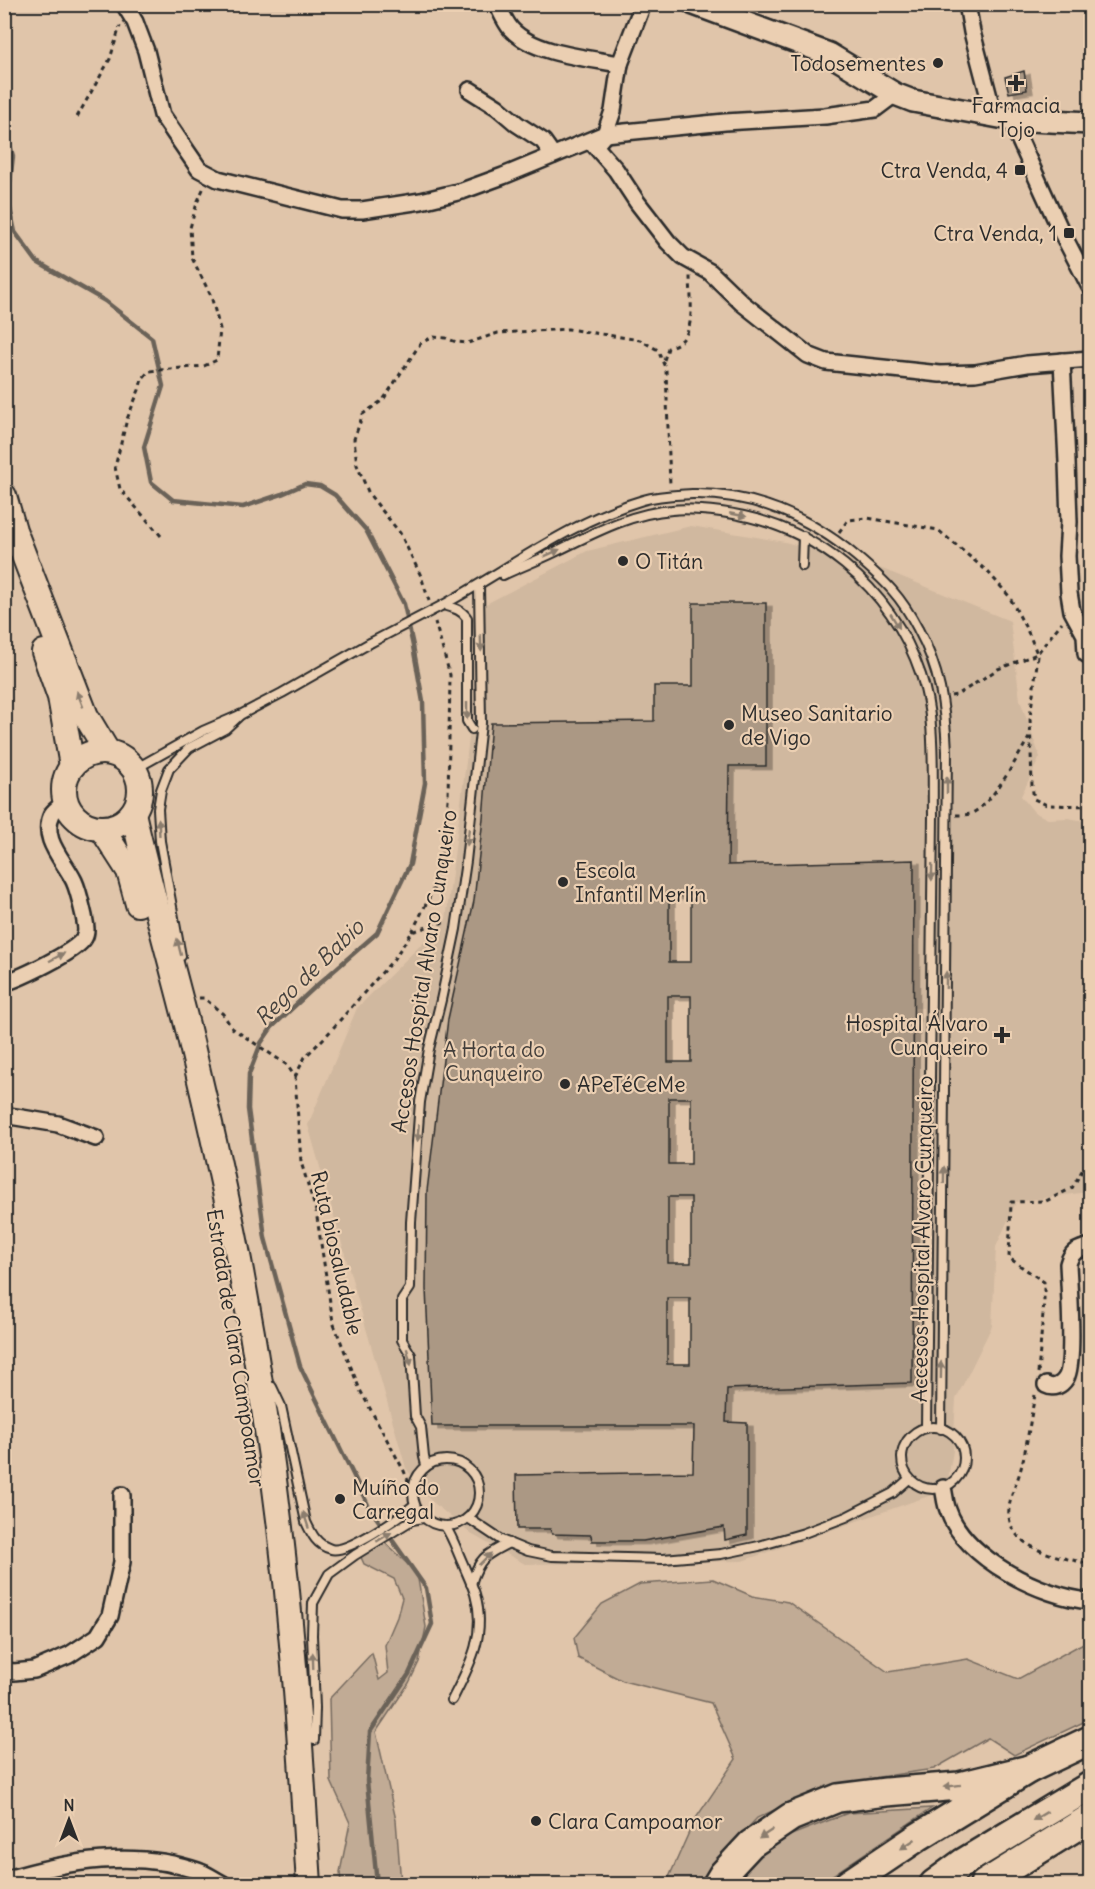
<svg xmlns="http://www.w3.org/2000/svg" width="1095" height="1889" font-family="Delius,sans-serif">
<defs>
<filter id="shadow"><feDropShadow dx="6" dy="3.5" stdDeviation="0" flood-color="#0004"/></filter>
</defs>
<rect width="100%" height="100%" fill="#e0c5aa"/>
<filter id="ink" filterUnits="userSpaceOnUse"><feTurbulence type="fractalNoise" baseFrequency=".0167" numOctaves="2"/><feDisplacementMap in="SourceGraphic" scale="12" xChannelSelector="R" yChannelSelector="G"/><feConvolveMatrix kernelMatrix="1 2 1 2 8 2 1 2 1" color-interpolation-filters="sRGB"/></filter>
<g filter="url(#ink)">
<path fill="#d0b89f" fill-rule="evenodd" d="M691,526L785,542L885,570L1010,621L1020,700L1040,757L1021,796L1034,812L1048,819L1068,818L1090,822V1176L1087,1192L1016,1202L996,1247L992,1326L956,1399L953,1451L946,1490L742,1561L525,1564L471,1534L428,1498L406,1468L308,1125L357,1008L446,920L486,604L587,551ZM693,603H766V766H729L728,871L914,860L913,1008H923V1018L914,1019L913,1163H923V1172L913,1173V1316L845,1317L727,1370L726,1422L747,1423V1535L726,1539L724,1527L643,1541H592L591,1535L552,1534L550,1529L693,1472L694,1426H432L426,1289L427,1191L449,1019L474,901L483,818L654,721V687L693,686Z"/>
<g fill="#c1ab95" stroke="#766b60" stroke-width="1.5">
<polygon points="383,1541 417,1573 426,1627 419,1662 409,1683 376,1732 396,1820 401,1884 341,1884 340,1872 350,1823 331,1781 329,1699 372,1653 379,1680 388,1673 385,1645 397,1617 402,1598 394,1579 364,1564 360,1555"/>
<polygon points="713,1579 752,1596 788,1602 888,1672 968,1659 1018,1679 1087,1641 1090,1641 1090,1719 1014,1755 988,1738 934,1769 879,1777 815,1791 757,1818 709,1869 700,1884 666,1884 694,1821 736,1759 711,1703 623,1681 578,1658 574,1638 602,1604 640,1584"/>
<polygon points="932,1808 819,1884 731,1884 739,1873 781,1839 848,1813"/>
</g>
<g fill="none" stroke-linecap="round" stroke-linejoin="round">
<polyline stroke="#6b6258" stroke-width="4.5" points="7,135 13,156 8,199 15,232 37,262 105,301 152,338 163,386 144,447 151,482 173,500 243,507 282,494 305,484 320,486 335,495 366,530 404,604 413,646 423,702 425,783 410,864 377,933 315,987 272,1027 261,1043 249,1074 248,1109 265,1238 300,1366 369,1507 426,1588 432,1624 409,1674 370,1732 367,1781 377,1884"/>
</g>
<g fill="#ab9884" stroke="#2b2b2b" stroke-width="1.5" fill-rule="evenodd" filter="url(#shadow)">
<polygon points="1024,71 1027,90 1009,93 1005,77"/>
<path d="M693,603H766V766H729L728,865L914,860L912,1383L727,1389L726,1422L747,1423V1535L725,1540L724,1527L643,1541H592L591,1535L552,1534L550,1529H517L516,1475L693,1472L694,1426H432L426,1289L427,1191L448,1019L474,901L483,818L491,723L654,721V686H693ZM669,896H691V962H669ZM668,996H691V1062H668ZM669,1098H691V1164H669ZM668,1197H691V1263H668ZM667,1298H690V1364H667Z"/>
</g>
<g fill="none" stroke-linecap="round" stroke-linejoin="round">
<defs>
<g id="lane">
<polyline points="802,566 803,536"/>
<path d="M503,575C522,566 542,559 561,549C596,532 632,513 672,510C688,508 705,510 721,512C814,524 891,586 921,675C936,719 932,769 933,815L926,1428"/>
<path d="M443,605C509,569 569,522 643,500C659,495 675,495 692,494C756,493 809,517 857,557C885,581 901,596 918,629C940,669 945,706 947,751L941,1429"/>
<path d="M443,605C453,608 461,609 467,618V721L472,729"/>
<polyline points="135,769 203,731 240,715 282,693 370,643"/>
<polyline points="181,956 160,841 158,809 161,790 169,769 189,748 225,729 240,715"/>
<path d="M272,1387L281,1406L306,1522C312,1535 317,1545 331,1549C347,1554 401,1516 414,1505"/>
<circle cx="933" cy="1458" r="31"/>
<circle cx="446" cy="1493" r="33"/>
<polyline points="426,1465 424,1457 421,1427 415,1416 411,1355 402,1340 402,1300 410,1288 411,1222 420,1102 429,1049 441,1000 456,929 466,861 481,723 479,585"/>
<polyline points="468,1518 501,1540 528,1551 552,1556 663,1559 721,1554 759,1546 804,1533 846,1517 893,1493 909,1479"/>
<path d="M445,1526C453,1538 457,1551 463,1564C467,1574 472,1584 475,1594C487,1635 470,1665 452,1700"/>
<path d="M471,1584C479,1558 485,1555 509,1543"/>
<polyline points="314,1740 315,1708 312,1635 313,1603 329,1574 355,1555 412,1520 423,1518"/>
</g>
<g id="street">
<polyline points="124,4 135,22 146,51 162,115 199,169 218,179 342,210 362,210 421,201 462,191 503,176 605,134 725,122 825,116 875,109 895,94"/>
<path d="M497,4C501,12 505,22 511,29C534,54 587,58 620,64"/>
<polyline points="643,4 620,64 613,111 605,134 595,146 616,170 637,202 668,242 683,257 710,272 742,303 808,355 826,362 940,374 975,373 1027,364 1090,359"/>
<polyline points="967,4 972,32 994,116"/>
<polyline points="470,90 497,107 517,124 543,141 553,155"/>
<polyline points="1010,119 1060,229 1090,287"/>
<polyline points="1062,361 1067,462 1069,522 1067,556 1069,593 1072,611 1085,635 1086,654"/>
<path d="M4,983C20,978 76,952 84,938C88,931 85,923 84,916C81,904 79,892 74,881C64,860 40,839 52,814C54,810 62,805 66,802"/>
<polyline points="4,1115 58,1124 96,1138"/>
<path d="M1046,1385C1054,1389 1061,1386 1066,1378C1075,1363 1069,1286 1068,1264C1072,1250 1078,1250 1090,1246"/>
<path d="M943,1488C945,1495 945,1503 948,1510C965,1559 1042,1597 1090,1601"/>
<polyline points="4,1670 14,1672 34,1670 69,1655 98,1636 110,1616 122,1562 122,1495"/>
<path d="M4,1880C66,1861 136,1849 198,1871C207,1874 215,1880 223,1884"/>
</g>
<polyline id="secondary" points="694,4 829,54 895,94 913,101 1010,119 1090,123"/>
<g id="primary">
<polyline points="4,496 14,530 86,716 107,751"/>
<polyline points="44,652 60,697 72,766"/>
<circle cx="102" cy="790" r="38"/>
<path d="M133,813C149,884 169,954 187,1025C206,1105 225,1185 240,1266C264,1394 282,1525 293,1655C300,1732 304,1808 309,1884"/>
<polyline points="102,829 129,871 138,904"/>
</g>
<g id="highway">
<polyline points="717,1884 723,1874 751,1844 791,1817 838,1798 886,1792 959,1786 1029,1769"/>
<polyline points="848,1884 918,1837 1029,1769 1090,1740"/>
<polyline points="934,1884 964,1862 1090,1786"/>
<polyline points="984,1884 1090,1818"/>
</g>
</defs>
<use href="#lane" stroke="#2b2b2b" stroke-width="12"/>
<use href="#street" stroke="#2b2b2b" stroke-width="20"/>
<use href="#secondary" stroke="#2b2b2b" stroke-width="26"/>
<use href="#primary" stroke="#2b2b2b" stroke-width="28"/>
<use href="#highway" stroke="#2b2b2b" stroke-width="32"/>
<g stroke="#2b2b2b" stroke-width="3" stroke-dasharray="4.5 4.5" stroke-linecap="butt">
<polyline points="77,117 110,59 120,26"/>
<path d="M664,360L668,348C672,346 678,344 681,341C696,328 690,293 690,276"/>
<polyline points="839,532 848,520 867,518 938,530 988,572 1009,596 1030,636 1038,656 1030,717 1032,786 1034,799 1047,805 1090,806"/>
<polyline points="161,536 120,489 115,467 127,419 139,390 142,379 149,371 204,366 217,360 220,329 211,296 192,258 190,228 197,203 204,187"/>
<polyline points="429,601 421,576 400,533 369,494 357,465 354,439 363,414 383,400 420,344 432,337 446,338 456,342 468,343 498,333 568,329 640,340 658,350 666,370 670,486"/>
<polyline points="951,696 957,695 998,669 1037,654 1062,622"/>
<path d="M956,815C961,815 967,815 970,814C993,805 1017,757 1030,736"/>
<polyline points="412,932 433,890 443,847 448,800 450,675 435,622"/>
<polyline points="199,998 204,998 223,1014 232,1028 287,1065 295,1077 301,1162 316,1211 333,1322 360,1390 404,1471 413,1493"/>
<polyline points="1090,1037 1089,1056 1090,1109"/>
<polyline points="295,1077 305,1057 326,1036 355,1003 393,960 412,932 439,923 446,923"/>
<polyline points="1087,1165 1090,1187"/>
<polyline points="1038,1373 1044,1302 1044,1282 1009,1258 1011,1202 1046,1201 1072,1188 1086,1164 1090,1131"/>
<path d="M1035,1395C1030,1420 1027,1447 1020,1472C1017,1482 1012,1492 1010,1502C1000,1547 1054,1556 1086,1563L1090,1562"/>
</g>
<use href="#lane" stroke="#ebcfb2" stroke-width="8"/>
<use href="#street" stroke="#ebcfb2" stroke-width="15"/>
<use href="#secondary" stroke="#ebcfb2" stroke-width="21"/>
<use href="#primary" stroke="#ebcfb2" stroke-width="24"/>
<use href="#highway" stroke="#ebcfb2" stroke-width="27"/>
<defs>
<polyline id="lane-bridge" points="370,643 443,605"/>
</defs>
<use href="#lane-bridge" stroke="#2b2b2b" stroke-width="12" stroke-linecap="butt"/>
<use href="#lane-bridge" stroke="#ebcfb2" stroke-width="8"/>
</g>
<defs><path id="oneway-solid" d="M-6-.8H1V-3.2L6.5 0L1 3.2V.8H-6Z" transform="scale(1.5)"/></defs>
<g fill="#8b7d6e">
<use href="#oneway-solid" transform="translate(738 515) rotate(11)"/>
<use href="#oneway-solid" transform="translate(552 553) rotate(-24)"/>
<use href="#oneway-solid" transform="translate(895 621) rotate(59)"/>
<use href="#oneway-solid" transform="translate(481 643) rotate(88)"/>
<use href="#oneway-solid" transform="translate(80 699) rotate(-111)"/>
<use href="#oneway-solid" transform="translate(467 711) rotate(90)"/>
<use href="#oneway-solid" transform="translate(947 785) rotate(-90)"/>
<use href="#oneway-solid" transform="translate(159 827) rotate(-93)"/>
<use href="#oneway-solid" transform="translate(468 837) rotate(96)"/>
<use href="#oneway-solid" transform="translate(932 872) rotate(91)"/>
<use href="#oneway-solid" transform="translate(179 947) rotate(-104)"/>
<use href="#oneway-solid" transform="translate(57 957) rotate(-28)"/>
<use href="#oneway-solid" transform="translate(946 980) rotate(-89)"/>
<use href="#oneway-solid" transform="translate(418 1133) rotate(95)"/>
<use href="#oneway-solid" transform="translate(944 1175) rotate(-89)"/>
<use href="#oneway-solid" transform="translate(409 1357) rotate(76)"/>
<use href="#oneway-solid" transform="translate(941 1370) rotate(-89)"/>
<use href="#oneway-solid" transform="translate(306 1520) rotate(-108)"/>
<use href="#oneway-solid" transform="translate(384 1537) rotate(-31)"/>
<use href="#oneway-solid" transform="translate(485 1559) rotate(-44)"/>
<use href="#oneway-solid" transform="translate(313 1661) rotate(-92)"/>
<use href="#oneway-solid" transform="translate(952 1786) rotate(173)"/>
<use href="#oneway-solid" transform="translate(1040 1816) rotate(149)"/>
<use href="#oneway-solid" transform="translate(766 1834) rotate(146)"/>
<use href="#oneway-solid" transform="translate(908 1844) rotate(146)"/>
</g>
</g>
<g fill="#2b2b2b" stroke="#ebcfb2" stroke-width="2">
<circle cx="938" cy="63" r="6"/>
<path d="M1013 74h6v6h6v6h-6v6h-6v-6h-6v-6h6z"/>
<rect x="1014" y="164" width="12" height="12" rx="3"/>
<rect x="1063" y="227" width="12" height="12" rx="3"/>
<circle cx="623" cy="561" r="6"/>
<circle cx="729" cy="725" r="6"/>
<circle cx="563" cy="882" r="6"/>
<path d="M999 1026h6v6h6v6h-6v6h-6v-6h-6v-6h6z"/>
<circle cx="565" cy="1084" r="6"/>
<circle cx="340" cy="1499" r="6"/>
<circle cx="536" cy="1821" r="6"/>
</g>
<g text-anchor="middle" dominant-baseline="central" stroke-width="4.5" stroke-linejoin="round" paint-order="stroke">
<g font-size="21" fill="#2b2b2b" stroke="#ebcfb2" text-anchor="start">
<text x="926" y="63" text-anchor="end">Todosementes</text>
<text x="1016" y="105" text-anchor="middle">Farmacia<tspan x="1016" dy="24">Tojo</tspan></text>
<text x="1008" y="170" text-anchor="end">Ctra Venda, 4</text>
<text x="1057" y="233" text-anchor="end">Ctra Venda, 1</text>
<text x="635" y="561">O Titán</text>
<text x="741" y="713">Museo Sanitario<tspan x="741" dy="24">de Vigo</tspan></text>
<text x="575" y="870">Escola<tspan x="575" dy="24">Infantil Merlín</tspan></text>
<text x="988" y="1023" text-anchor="end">Hospital Álvaro<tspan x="988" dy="24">Cunqueiro</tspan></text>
<text x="577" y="1084">APeTéCeMe</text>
<text x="352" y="1487">Muíño do<tspan x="352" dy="24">Carregal</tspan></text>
<text x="548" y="1821">Clara Campoamor</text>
</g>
<g font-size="21" fill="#2b2b2b" stroke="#ebcfb2">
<text transform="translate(424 971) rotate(-81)">Accesos Hospital Alvaro Cunqueiro</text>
<text transform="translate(922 1239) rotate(-89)">Accesos Hospital Alvaro Cunqueiro</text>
<text transform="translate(337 1253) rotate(77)">Ruta biosaludable</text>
<text transform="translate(236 1348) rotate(81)">Estrada de Clara Campoamor</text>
</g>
<g font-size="21" fill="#423e3b" stroke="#ebcfb2">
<text x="494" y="1049">A Horta do<tspan x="494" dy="24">Cunqueiro</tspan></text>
</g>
<g font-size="22" font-style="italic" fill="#46423e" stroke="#ebcfb2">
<text transform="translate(309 972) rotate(-44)">Rego de Babio</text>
</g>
</g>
<rect width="1095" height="1889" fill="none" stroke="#ebcfb2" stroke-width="24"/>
<rect x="12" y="12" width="1071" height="1865" fill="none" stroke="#2b2b2b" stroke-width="2" filter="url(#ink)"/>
<g transform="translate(69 1820)" stroke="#ebcfb2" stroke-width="4.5" paint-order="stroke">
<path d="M0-4.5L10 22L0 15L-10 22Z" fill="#2b2b2b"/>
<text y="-9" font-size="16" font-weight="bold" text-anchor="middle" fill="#2b2b2b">N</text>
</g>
</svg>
